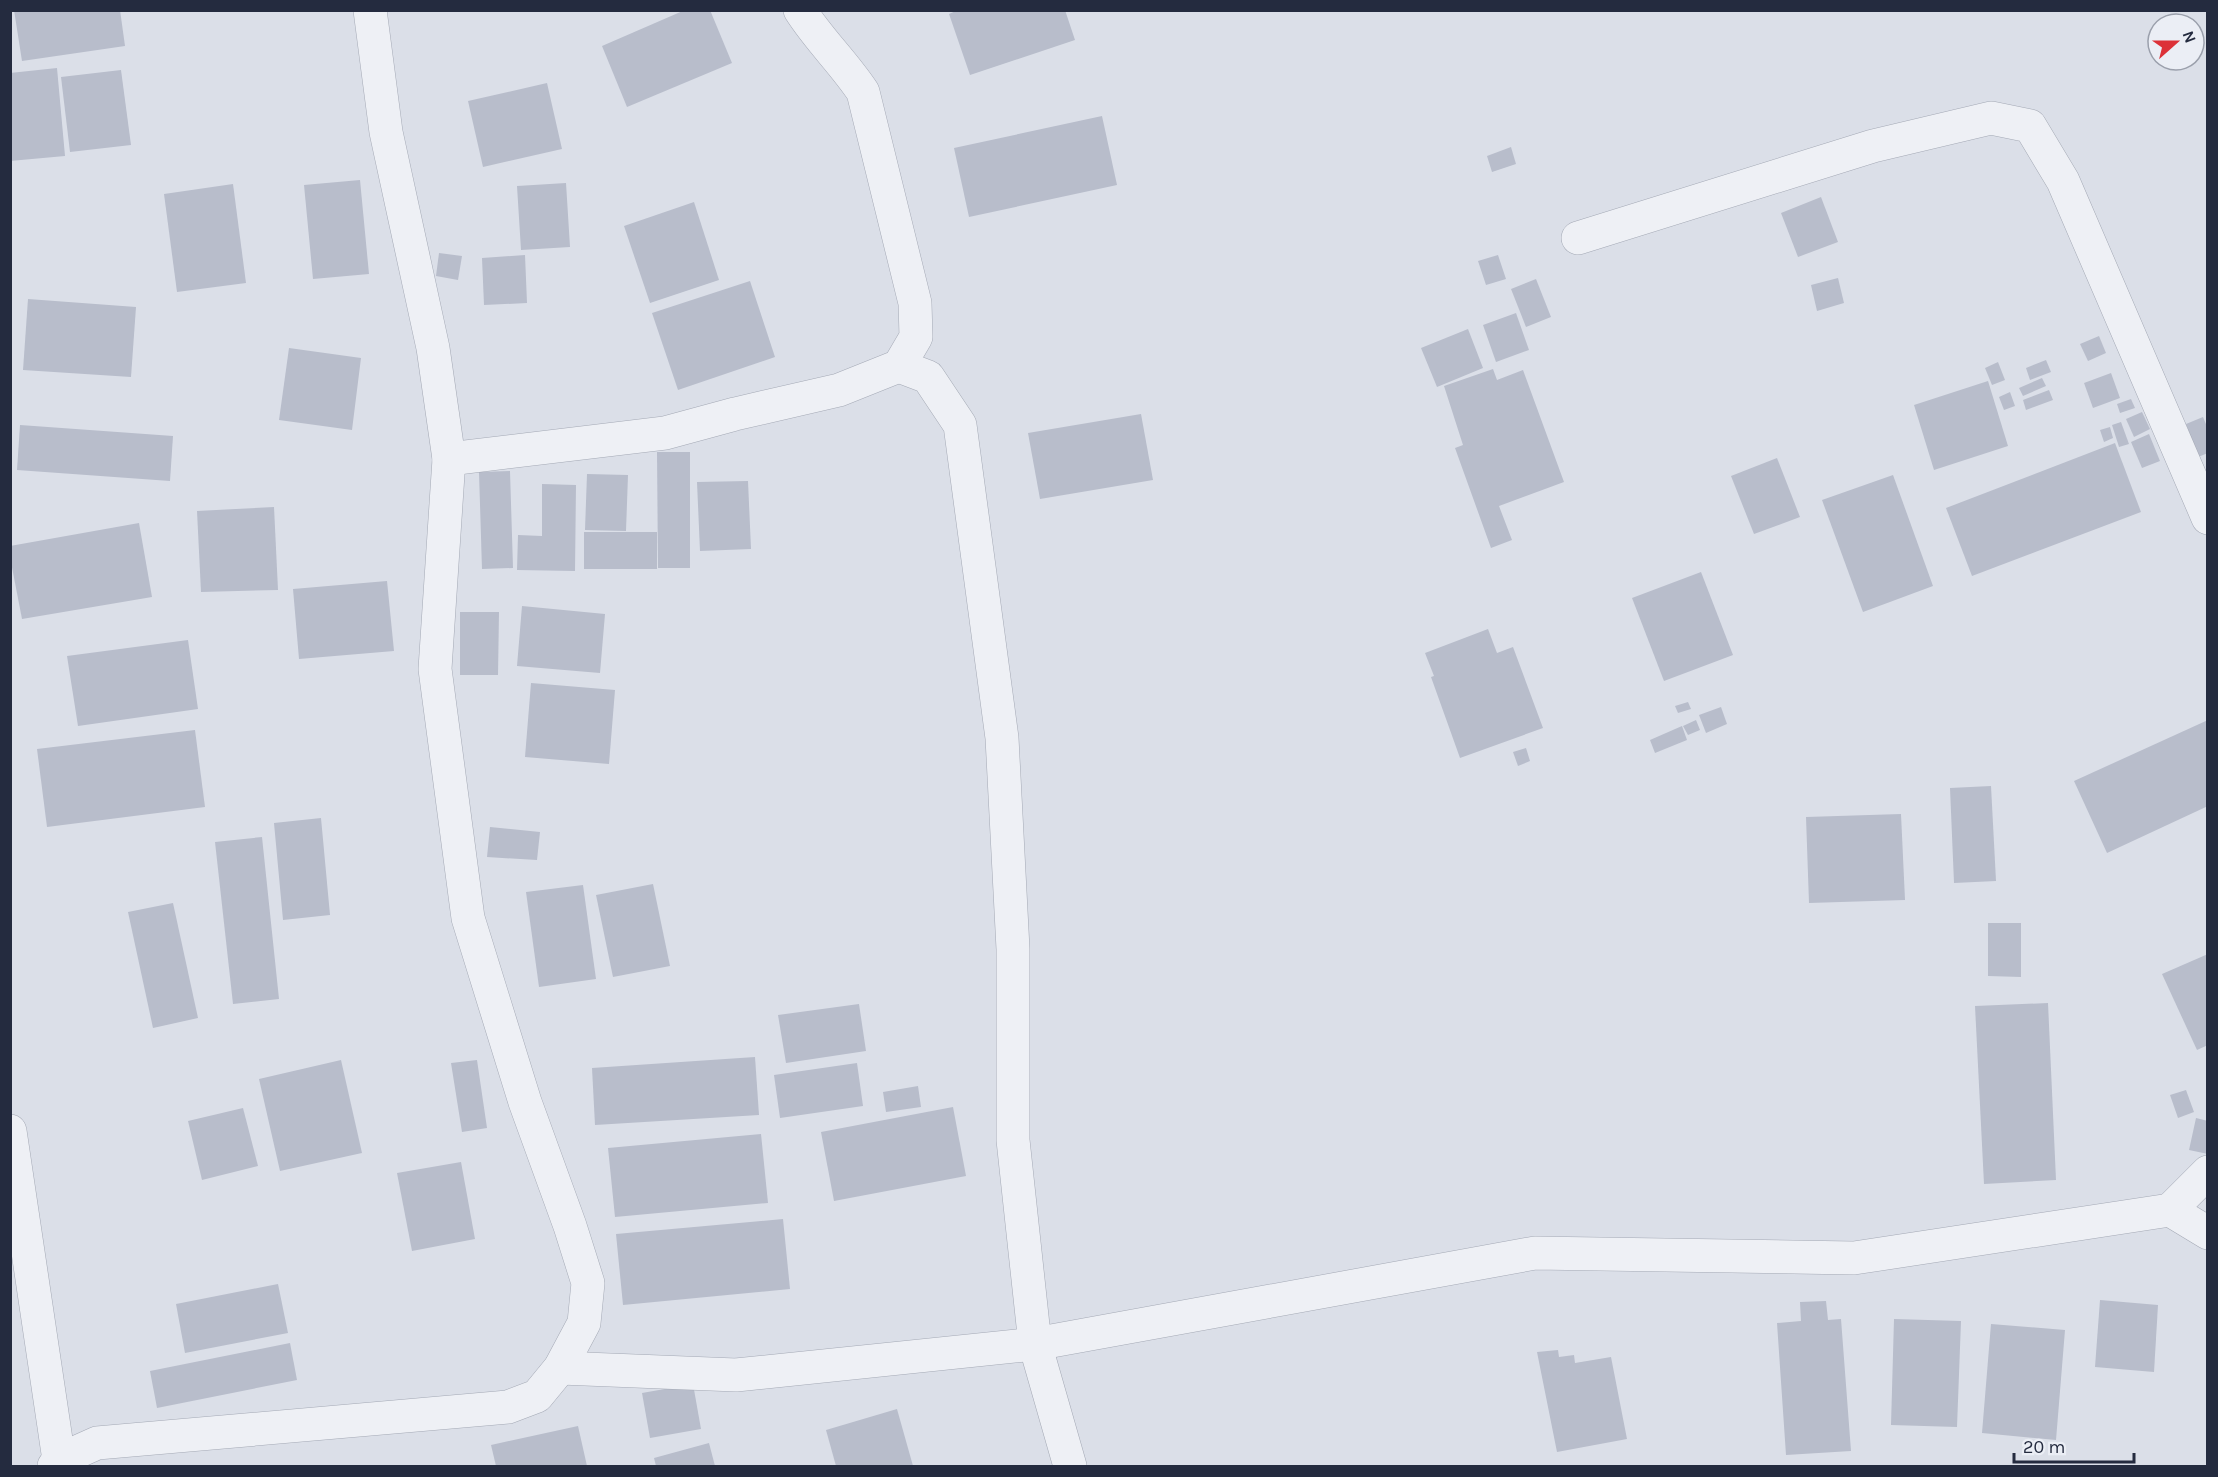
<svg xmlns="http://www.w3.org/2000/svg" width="2218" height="1477" font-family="Karla,sans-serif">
<rect width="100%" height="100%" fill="#dbdfe8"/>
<g fill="#b8bdcb">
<polygon points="14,10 120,10 125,46 22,61"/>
<polygon points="685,10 710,10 732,63 627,107 602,46"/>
<polygon points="958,10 1065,10 1075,40 970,75 949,14"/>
<polygon points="57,68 65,156 10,161 10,73"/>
<polygon points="121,70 131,145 70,152 61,77"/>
<polygon points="547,83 562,149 483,167 468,101"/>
<polygon points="1102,116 1117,185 969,217 954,148"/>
<polygon points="1511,147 1516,164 1492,172 1487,156"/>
<polygon points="360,180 369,274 313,279 304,185"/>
<polygon points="566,183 570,247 521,250 517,186"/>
<polygon points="233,184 246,283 177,292 164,194"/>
<polygon points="1821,197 1838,242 1798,257 1781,213"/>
<polygon points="694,202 719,280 650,303 624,226"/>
<polygon points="439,253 462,256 458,280 436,276"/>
<polygon points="525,255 527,303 484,305 482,258"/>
<polygon points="1498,255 1506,279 1486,285 1478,261"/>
<polygon points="1838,278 1844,303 1817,311 1811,285"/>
<polygon points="1536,279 1551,317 1526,327 1511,289"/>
<polygon points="750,281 775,357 678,390 652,313"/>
<polygon points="28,299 136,307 131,377 23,370"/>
<polygon points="1516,313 1529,350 1496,362 1483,325"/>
<polygon points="1468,329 1483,368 1437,387 1421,348"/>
<polygon points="2099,336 2106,353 2088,361 2080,344"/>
<polygon points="289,348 361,358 352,430 279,420"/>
<polygon points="2046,360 2051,372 2030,380 2026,368"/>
<polygon points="1998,362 2005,380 1992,385 1985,368"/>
<polygon points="1493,369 1497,380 1523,370 1564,482 1499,506 1512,540 1491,548 1455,448 1463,445 1444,386"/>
<polygon points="2111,373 2120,398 2093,408 2084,383"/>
<polygon points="2042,378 2046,386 2023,396 2019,388"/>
<polygon points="1988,381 2008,446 1934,470 1914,405"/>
<polygon points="2049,390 2053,400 2026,410 2023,400"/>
<polygon points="2010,392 2015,406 2004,410 1999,397"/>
<polygon points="2131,399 2135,408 2120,413 2117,404"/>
<polygon points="2142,412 2150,429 2134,437 2126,419"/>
<polygon points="1141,414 1153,480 1040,499 1028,433"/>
<polygon points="2203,417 2208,429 2208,453 2198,457 2186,424"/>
<polygon points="2121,422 2129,444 2119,447 2112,425"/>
<polygon points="20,425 173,436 170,481 17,470"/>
<polygon points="2110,427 2113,438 2104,442 2100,430"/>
<polygon points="2149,434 2160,461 2142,468 2131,442"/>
<polygon points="2115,443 2141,512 1972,576 1946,508"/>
<polygon points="657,452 690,452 690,568 658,568"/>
<polygon points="1777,458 1800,517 1754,534 1731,476"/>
<polygon points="510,471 513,568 482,569 479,472"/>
<polygon points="587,474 628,475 626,531 585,530"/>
<polygon points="1893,475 1933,586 1863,612 1822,500"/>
<polygon points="748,481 751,549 700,551 697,482"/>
<polygon points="542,484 576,485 575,571 517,570 518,535 542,536 542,556"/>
<polygon points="274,507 278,590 201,592 197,511"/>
<polygon points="139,523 152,597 22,619 10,557 10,546"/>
<rect x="584" y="532" width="73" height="37"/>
<polygon points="1701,572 1733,655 1664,681 1632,598"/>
<polygon points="387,581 394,651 299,659 293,589"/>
<polygon points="522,606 605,614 600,673 517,666"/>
<polygon points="460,612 499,612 498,675 460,675"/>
<polygon points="1488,629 1497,653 1513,647 1543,728 1460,758 1431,677 1434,676 1425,653"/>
<polygon points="188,640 198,709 78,726 67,656"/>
<polygon points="531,683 615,690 609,764 525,757"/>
<polygon points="1688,702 1691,709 1678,713 1675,706"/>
<polygon points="1721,707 1727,724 1706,733 1699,715"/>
<polygon points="1696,720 1700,730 1688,735 1683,726"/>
<polygon points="2208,720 2208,806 2107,853 2074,781"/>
<polygon points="1682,726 1687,740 1655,753 1650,740"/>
<polygon points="195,730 205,807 47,827 37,749"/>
<polygon points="1526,748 1530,761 1518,766 1513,752"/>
<polygon points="1991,786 1996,881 1954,883 1950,788"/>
<polygon points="1901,814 1905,900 1809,903 1806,817"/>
<polygon points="321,818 330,915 283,920 274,823"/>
<polygon points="490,827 540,832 537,860 487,857"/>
<polygon points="262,837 279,999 233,1004 215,842"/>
<polygon points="653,884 670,966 613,977 596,895"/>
<polygon points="583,885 596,979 539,987 526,892"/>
<polygon points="173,903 198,1018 153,1028 128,912"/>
<polygon points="1988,923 2021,923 2021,977 1988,976"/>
<polygon points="2208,954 2208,1045 2197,1050 2162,974"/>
<polygon points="2048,1003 2056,1180 1984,1184 1975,1006"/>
<polygon points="859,1004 866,1051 786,1063 778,1015"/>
<polygon points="755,1057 759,1115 595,1125 592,1068"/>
<polygon points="341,1060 362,1153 280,1171 259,1079"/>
<polygon points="477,1060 487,1128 462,1132 451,1063"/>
<polygon points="857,1063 863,1106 780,1118 774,1075"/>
<polygon points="918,1086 921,1107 886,1112 883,1092"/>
<polygon points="2186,1090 2194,1112 2178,1118 2170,1095"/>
<polygon points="953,1107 966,1176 834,1201 821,1132"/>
<polygon points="243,1108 258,1166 202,1180 188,1121"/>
<polygon points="2196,1118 2208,1121 2208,1154 2189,1150"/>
<polygon points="761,1134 768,1203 615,1217 608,1148"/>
<polygon points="461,1162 475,1239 412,1251 397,1173"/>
<polygon points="783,1219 790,1289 623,1305 616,1234"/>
<polygon points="278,1284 288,1333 185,1353 176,1304"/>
<polygon points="2100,1300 2158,1305 2154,1372 2095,1367"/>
<polygon points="1826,1301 1828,1320 1841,1319 1851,1451 1786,1455 1777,1323 1801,1321 1800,1302"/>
<polygon points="1894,1319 1961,1321 1957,1427 1891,1425"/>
<polygon points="1991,1324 2065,1330 2056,1440 1982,1433"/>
<polygon points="290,1343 297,1380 157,1408 150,1371"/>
<polygon points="1558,1350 1559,1357 1574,1355 1575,1363 1611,1357 1627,1439 1557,1452 1537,1352"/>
<polygon points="693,1384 701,1429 650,1438 642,1393"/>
<polygon points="897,1409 913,1466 836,1466 826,1430"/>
<polygon points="578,1426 587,1466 496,1466 491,1445"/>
<polygon points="709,1443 715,1466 656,1466 654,1458"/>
</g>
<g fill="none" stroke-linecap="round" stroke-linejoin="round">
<defs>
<g id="street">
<polyline points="1578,238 1873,146 1991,118 2030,126 2063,181 2208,518"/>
<polyline points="899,366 928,377 960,425 1002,738 1013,949 1013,1140 1035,1344 1070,1466"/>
<path d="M449,459L665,433L735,414L839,390L899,366L916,337L915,303L863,92C844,63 819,40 800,10"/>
<polyline points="10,1131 59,1460"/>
<polyline points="2208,1172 2170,1210 2208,1233"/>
<polyline points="560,1368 736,1375 1035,1344 1535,1253 1854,1258 2170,1210"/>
<polyline points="54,1466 59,1460 97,1443 508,1407 537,1396 560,1368 584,1323 588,1283 570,1226 525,1102 468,918 435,669 449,459 433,348 386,132 370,10"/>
</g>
</defs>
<use href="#street" stroke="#a4a9b5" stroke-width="34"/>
<use href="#street" stroke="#eef0f5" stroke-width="33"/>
</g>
<rect width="2218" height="1477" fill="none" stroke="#242b3f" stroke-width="24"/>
<g transform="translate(2176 42) rotate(69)"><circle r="28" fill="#ebeef5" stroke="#9ba0ac" stroke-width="1.5"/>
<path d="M0-4.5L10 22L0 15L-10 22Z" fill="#dc3138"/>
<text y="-9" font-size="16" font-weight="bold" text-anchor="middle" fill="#242b3f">N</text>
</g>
<path d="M2014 1453v9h120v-9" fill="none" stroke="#242b3f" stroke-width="3"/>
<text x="2023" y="1453" font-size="18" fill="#242b3f" stroke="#ebeef5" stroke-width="4.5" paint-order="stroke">20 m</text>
</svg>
